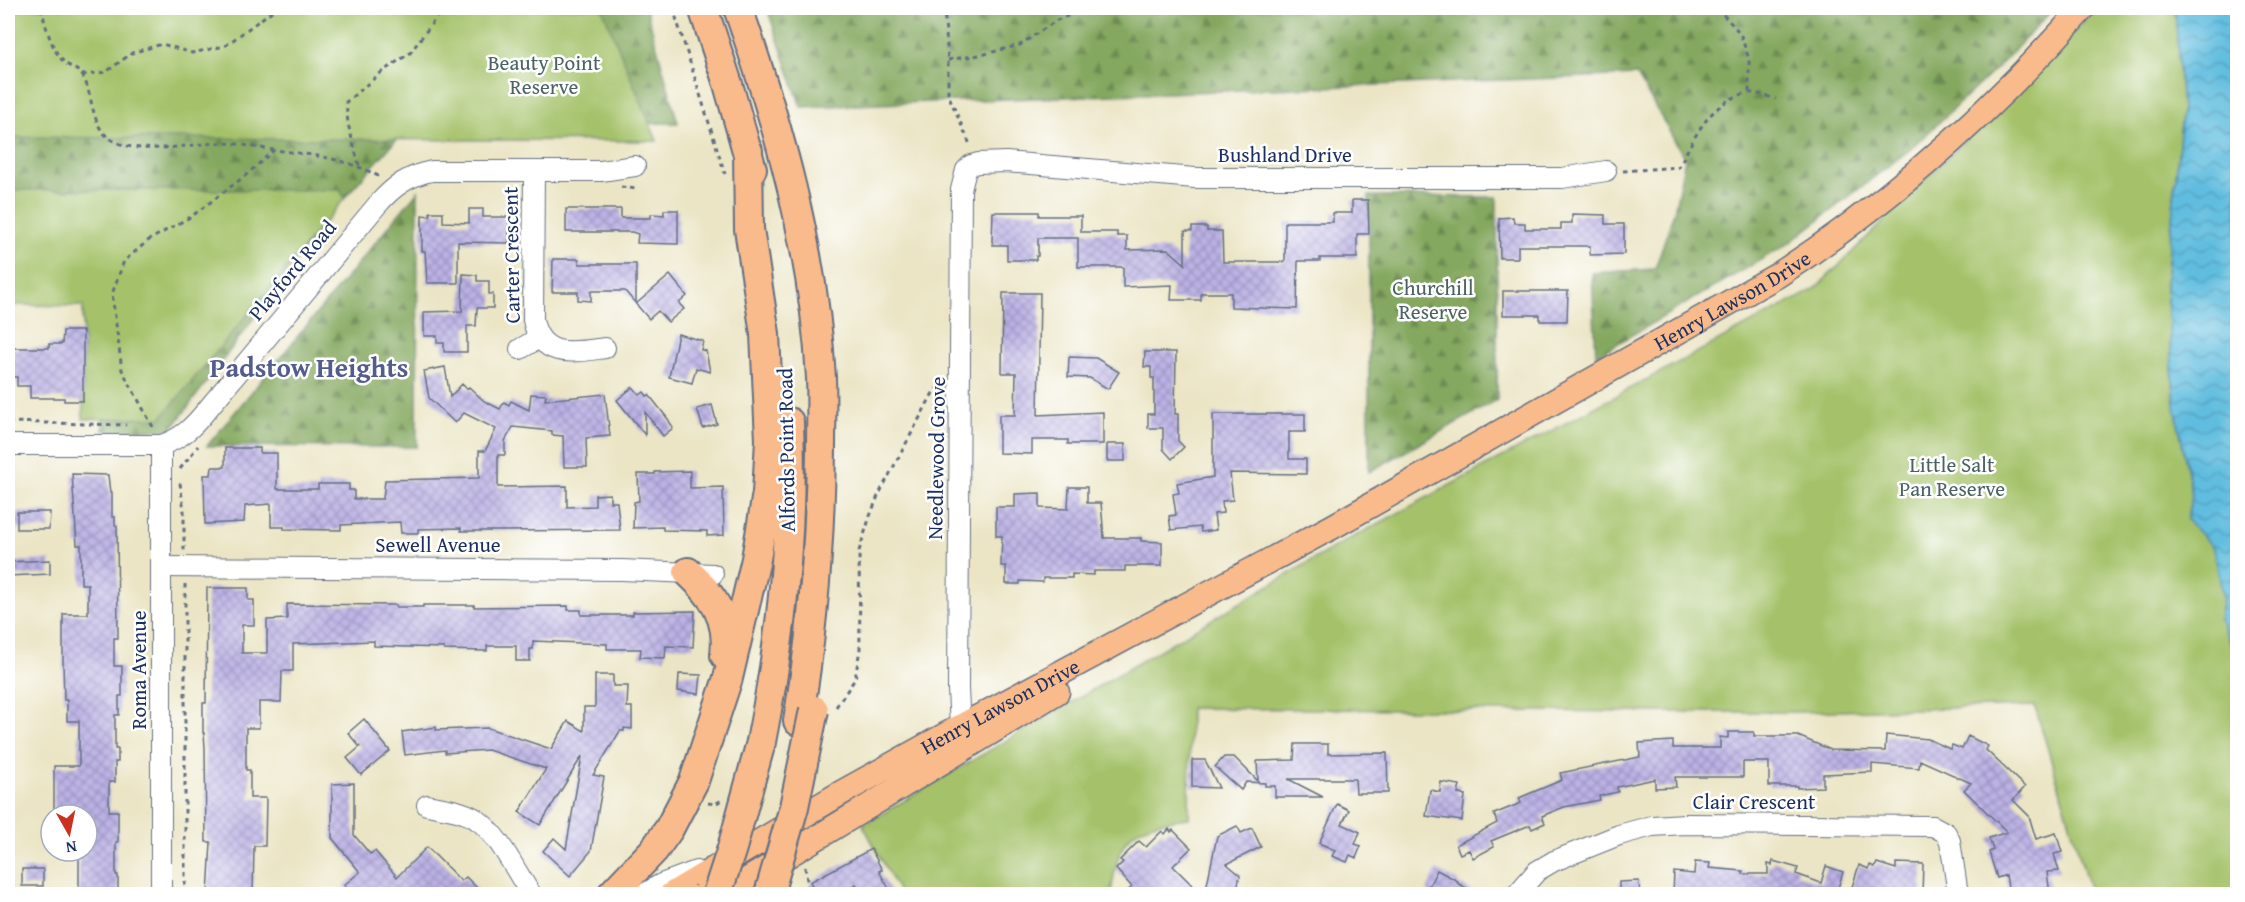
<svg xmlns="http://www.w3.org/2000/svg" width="2245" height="902" font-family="'Gentium Book Plus',serif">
<defs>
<pattern id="forest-firs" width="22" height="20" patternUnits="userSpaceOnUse" patternTransform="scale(1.5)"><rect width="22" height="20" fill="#84a85e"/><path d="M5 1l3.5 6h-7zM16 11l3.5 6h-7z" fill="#6b8951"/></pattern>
<pattern id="water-waves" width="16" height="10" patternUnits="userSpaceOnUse" patternTransform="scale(1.5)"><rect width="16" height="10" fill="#61bddf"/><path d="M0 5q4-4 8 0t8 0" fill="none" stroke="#4f9ab8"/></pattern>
<pattern id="building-cross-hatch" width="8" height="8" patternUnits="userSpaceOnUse" patternTransform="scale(1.5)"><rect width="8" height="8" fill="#bcb2e5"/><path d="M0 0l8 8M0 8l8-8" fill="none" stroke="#9891bd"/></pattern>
</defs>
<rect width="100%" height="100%" fill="#fff"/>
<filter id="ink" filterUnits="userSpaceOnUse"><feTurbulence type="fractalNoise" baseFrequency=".0167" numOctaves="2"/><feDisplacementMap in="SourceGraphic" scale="12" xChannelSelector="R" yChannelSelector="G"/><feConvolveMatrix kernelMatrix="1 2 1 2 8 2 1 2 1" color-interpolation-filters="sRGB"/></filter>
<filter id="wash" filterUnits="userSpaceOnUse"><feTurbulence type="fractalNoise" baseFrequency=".008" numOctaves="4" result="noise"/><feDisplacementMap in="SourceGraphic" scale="24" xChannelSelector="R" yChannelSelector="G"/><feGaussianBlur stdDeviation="1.35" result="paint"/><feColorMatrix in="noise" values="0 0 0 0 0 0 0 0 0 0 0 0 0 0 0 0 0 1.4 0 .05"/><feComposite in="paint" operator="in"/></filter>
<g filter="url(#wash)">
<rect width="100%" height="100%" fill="#ebe5c5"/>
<g fill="url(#forest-firs)" stroke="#506c5e" stroke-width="1.5">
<polygon points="8,8 646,8 678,123 408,127 337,206 171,430 103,431 95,245 8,190"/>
<polygon points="767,8 2054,8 2005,60 1912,148 1788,244 1596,356 1592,273 1655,269 1674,212 1685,159 1637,75 801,107"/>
<polygon points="418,191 417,447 207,446"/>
<polygon points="1369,196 1497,197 1497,400 1369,472"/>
</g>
<g fill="#a5c26a" stroke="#607864" stroke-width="1.5">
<polygon points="8,8 602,8 657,141 8,137"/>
<path d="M2098,8H2175L2182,111L2166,285L2175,406L2192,494L2187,520L2214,548L2223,598L2219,619L2237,656V894H2091L2035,706L1794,712H1636L1190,708L1189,818C1129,824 1119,835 1111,894H900L863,825L1333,548L1815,289Z"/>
<polygon points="14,190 340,190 345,198 161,418 83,419 83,306 14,305"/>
</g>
<polygon fill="url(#water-waves)" stroke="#3e769e" stroke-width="1.5" points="2175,8 2237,8 2237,656 2219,619 2223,598 2214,548 2187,520 2192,494 2175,406 2166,285 2182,111"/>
<g id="blocks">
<g fill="url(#building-cross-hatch)">
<polygon points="1352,200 1368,200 1369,234 1357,234 1357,258 1320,258 1320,261 1298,261 1297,309 1231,307 1231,293 1201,293 1201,300 1171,300 1172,285 1123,287 1123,267 1078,267 1078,238 1038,238 1038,256 1036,256 1036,260 1007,260 1007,245 993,245 992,241 993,212 1039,212 1039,216 1081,216 1081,232 1117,232 1117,236 1127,236 1127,250 1168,249 1185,264 1185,231 1192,231 1192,227 1207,227 1207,231 1222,231 1223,262 1285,262 1285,222 1333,222 1333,213 1352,213"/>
<polygon points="469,209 483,209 483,217 509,217 509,243 458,242 458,283 427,283 425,251 422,251 422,215 430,216 430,212 443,212 443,222 469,223"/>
<polygon points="566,209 621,209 621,218 651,218 651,214 664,215 664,210 678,210 678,244 637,243 638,234 632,232 566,232"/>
<polygon points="1572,214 1605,215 1605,224 1624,224 1624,254 1590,255 1590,246 1518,246 1518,258 1500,258 1499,218 1513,217 1514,223 1525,223 1525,229 1561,229 1561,223 1572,223"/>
<polygon points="553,259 579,259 579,264 636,264 636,304 625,291 591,291 591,301 578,300 578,292 552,292"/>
<polygon points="463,274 477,275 477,281 489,281 489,294 493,294 493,308 477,308 476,326 467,326 467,352 444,352 444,343 437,343 437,336 424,336 424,312 462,311"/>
<polygon points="670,275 687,296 679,303 684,309 668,322 658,311 649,319 636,304"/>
<polygon points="1503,291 1568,291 1567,321 1540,321 1540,315 1503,315"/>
<polygon points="1003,293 1040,293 1038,415 1103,412 1103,444 1068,444 1068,440 1032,440 1032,454 999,453 999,415 1015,415 1016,373 1002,373"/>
<polygon points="63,331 83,331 83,401 64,401 64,398 30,398 30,386 17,386 17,377 13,377 12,348 49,348 49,344 62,344"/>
<polygon points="678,334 703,341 701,350 706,351 710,372 696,368 692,383 669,377"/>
<polygon points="1145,352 1176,352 1175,414 1178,414 1178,441 1184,447 1172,459 1163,449 1163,428 1148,428 1148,414 1154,414 1154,378 1151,378 1151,367 1144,367"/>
<polygon points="1069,357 1096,358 1119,372 1108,389 1090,378 1068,377"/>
<polygon points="445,367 450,397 462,384 467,389 469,387 484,401 500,409 504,402 509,405 511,401 529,410 531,394 546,395 545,400 605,394 610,436 586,438 587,467 564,467 563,436 552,435 552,431 513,427 505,441 505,455 498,455 498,487 567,486 567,507 595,506 595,495 610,494 610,502 617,502 620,530 500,531 461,531 461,528 418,529 418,533 401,533 400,522 341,525 341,530 284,529 284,527 271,527 271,504 245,506 244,522 205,524 204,475 211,475 212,467 225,467 225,448 260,448 260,453 277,453 277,489 318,489 318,484 349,484 349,490 354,490 354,499 383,499 385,480 479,478 479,451 485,451 496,429 464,413 455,423 429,398 424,371"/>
<polygon points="633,387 640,395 644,392 647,396 649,395 668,419 673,428 663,436 645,412 645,435 617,400"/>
<polygon points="712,405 717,424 703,428 697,409"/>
<polygon points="1213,414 1305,414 1305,432 1289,432 1289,459 1306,459 1306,474 1230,473 1233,500 1222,501 1223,513 1214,514 1216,530 1201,532 1200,527 1171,530 1169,516 1176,515 1173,494 1179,493 1177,483 1213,477"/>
<rect x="1107" y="444" width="18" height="17"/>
<polygon points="690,471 690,488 723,487 724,535 707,536 707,531 663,530 663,527 633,528 634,502 639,501 638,474 655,474 655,472"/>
<polygon points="72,474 108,475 110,493 112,493 112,517 115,517 115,525 117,526 118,638 114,638 114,666 122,666 122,696 119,696 119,715 115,715 115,749 118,749 118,762 115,762 115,782 109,782 109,811 118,811 118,842 116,842 116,875 118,875 118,894 79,894 79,851 88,851 87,815 55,815 54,807 54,766 79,766 79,721 67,721 67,700 64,700 63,662 63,614 88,614 88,584 81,584 81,545 77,545"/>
<polygon points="1069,487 1087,487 1087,503 1101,503 1104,538 1141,538 1141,541 1162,542 1162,566 1125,566 1125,571 1094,571 1094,575 1072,574 1072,578 1043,578 1043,582 1020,581 1020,584 1006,584 1006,566 1001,566 1002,536 996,536 996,507 1015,507 1015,494 1040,493 1040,508 1068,509"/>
<polygon points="17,512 50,512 49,529 17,529"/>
<polygon points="50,560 50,574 8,576 8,562"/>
<polygon points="207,588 248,588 248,600 254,600 254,625 242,625 242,653 267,653 267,620 287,619 287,604 396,605 396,607 423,607 423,605 474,605 474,607 568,606 568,610 581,610 581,615 633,615 633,612 695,611 693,647 666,646 665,658 640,657 641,649 607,649 607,644 533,641 533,649 530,649 530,661 516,661 516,646 487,646 487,651 444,650 444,648 374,646 374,641 293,644 293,671 282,671 281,702 259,702 259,728 246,728 246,770 250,770 250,798 266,798 265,846 254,846 253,894 208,894 211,842 206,842 205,748 204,733 203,733 203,703 206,703"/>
<polygon points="679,674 701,675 699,694 678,691"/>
<polygon points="595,675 613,675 613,686 628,686 627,707 632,707 632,729 624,728 624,731 620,731 593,775 604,777 591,851 570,876 543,851 554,838 566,849 582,756 540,825 519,812 546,769 488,750 445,753 445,750 405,755 402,732 436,727 436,730 488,728 551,749 568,721 584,731 584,707 595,707"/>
<polygon points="364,719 390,751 361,775 347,758 360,747 348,733"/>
<polygon points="1728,732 1754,732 1754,736 1798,736 1831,750 1885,751 1886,735 1928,739 1950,749 1952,745 1962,749 1968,736 1988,746 1986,750 2025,787 2013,800 2029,816 2036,839 2056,833 2062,852 2054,854 2059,871 2047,872 2050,894 2009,894 2006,875 1997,878 1989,852 1993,850 1989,838 2007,832 1964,790 1971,783 1920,760 1919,768 1872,764 1872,772 1823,774 1823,787 1797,788 1797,786 1769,786 1769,762 1743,762 1743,777 1675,777 1676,787 1655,788 1655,779 1617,787 1618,792 1599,796 1600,800 1564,807 1542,816 1545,823 1532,829 1530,825 1491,841 1494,847 1473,858 1469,850 1460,854 1456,845 1497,823 1494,814 1521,803 1519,798 1562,780 1560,773 1640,757 1639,743 1673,741 1673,748 1720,748 1720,737 1728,738"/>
<polygon points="1295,744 1328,744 1328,754 1387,753 1388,793 1356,793 1355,779 1288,779 1323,797 1275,797 1275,786 1265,786 1265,783 1246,782 1241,790 1215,767 1224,757 1234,757 1258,781 1257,761 1294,760"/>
<polygon points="1192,760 1205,760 1219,788 1192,787"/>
<polygon points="1441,782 1460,785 1458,794 1465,795 1462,821 1426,816 1430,790 1440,792"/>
<polygon points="354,783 354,835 370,854 375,851 397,877 427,847 461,881 466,877 483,894 386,894 378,887 367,894 352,894 344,885 360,872 332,838 332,784"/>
<polygon points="1337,804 1349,810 1342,824 1360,832 1355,844 1361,846 1356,858 1350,855 1347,862 1332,856 1335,850 1319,843"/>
<polygon points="1237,826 1241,833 1252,828 1261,847 1227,864 1240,875 1236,894 1205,894 1217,836"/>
<polygon points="1169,829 1171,832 1173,830 1191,848 1173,866 1201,894 1124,894 1132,887 1116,869 1123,862 1120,860 1139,841 1146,847 1162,831 1165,834"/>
<polygon points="871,849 882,870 879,871 892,894 862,894 856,884 837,894 817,894 810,882"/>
<polygon points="1773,861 1798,868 1796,874 1821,883 1826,866 1843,872 1838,888 1849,892 1849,894 1673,894 1674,872 1694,874 1695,862 1710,863 1709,868 1743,871 1743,874 1768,874 1768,864 1772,865"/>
<polygon points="1877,863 1896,869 1896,863 1923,864 1922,894 1866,894 1867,891 1852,887 1859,865 1869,869 1870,865 1875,867"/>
<rect x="22" y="869" width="21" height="17"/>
<polygon points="1437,870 1458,881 1457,883 1478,894 1425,894"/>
<polygon points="1639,881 1640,894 1619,894 1619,882"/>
</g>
</g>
</g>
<g filter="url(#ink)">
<use href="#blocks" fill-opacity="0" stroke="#646f82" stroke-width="1.5"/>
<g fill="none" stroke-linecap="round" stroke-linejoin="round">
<defs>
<g id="minor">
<path d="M534,171L533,320C541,360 574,352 605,348"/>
<polyline points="520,349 539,338"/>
<path d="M8,445H161C181,439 193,427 206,411L378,204C394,186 408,176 432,171H601L635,166"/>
<polyline points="161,445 161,894"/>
<polyline points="162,567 622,570 713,574"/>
<polyline points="966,739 960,727 958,689 961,190 966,170 971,165 978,163 1006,162 1195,178 1562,178 1606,171"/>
<path d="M427,805C443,808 461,810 476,819C498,833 516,872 531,894"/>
<polyline points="644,894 661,884 696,871"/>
<polyline points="1517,894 1537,871 1554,861 1619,835 1652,826 1685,824 1933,826 1946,833 1950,841 1958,894"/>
</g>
<g id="major">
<path id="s1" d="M672,894L841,793L960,727L1332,527L1778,275C1893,200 1993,110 2083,8"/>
<polyline points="724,894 1057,692"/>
</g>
<g id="highway">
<polyline points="703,8 728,84 752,169"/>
<path d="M738,8C779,127 814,250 821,378C822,402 821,426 821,450C820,541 813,631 798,721"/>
<path d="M688,572C713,595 730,619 725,655"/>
<path d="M761,742C782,636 793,530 789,422"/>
<polyline points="612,894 654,850 669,829 694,781 728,678 756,559 767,493 770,440 765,334 749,229 748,151"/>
</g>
</defs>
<use href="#minor" stroke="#646f82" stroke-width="22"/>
<use href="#major" stroke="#646f82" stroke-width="27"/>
<use href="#highway" stroke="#646f82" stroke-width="32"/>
<g stroke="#646f82" stroke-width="3" stroke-dasharray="4.5 4.5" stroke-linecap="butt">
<path d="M41,8C46,25 50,48 64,62C69,67 78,69 82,75C91,88 91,116 102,131C125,161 188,143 221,143C239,143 257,148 275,150C313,155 346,158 380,177"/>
<polyline points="673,8 725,174"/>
<polyline points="944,8 948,60 948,94 971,147"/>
<polyline points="1717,8 1740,33 1749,59 1749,92"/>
<polyline points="948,60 985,54 1020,45 1057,20 1089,8"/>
<polyline points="82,75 106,72 132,53 162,44 192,53 225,46 276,8"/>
<polyline points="359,165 348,124 346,102 383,71 410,53 442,10 448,8"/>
<path d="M1623,171L1679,167C1694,137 1711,100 1748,93C1756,92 1768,97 1776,99"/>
<polyline points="621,187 637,189"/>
<polyline points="8,422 126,425"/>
<polyline points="153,427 122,370 112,294 124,261 149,240 192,216 245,176 274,150"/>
<polyline points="180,469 198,446"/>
<polyline points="180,483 184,511 184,551"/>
<polyline points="185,584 185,894"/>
<polyline points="836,707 855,679 860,649 859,551 870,516 878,496 934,391 944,382"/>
<polyline points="708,803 715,804 722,800"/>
<polyline points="805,867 809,894"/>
</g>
<use href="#minor" stroke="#fff" stroke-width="20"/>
<use href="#major" stroke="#fabb8c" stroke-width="24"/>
<use href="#highway" stroke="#fabb8c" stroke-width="28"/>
<defs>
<g id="highway-bridge">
<polyline points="717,894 732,848 761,742"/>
<polyline points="769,894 794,807 814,710"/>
</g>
</defs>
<use href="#highway-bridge" stroke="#646f82" stroke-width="32" stroke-linecap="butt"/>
<polyline stroke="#646f82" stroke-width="3" stroke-dasharray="4.5 4.5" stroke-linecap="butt" points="691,894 695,885"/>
<use href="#highway-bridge" stroke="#fabb8c" stroke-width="28"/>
</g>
</g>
<g text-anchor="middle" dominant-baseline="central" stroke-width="5" stroke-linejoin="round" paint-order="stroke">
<g font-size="21" fill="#4b6262" stroke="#fff">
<text x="544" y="62">Beauty Point<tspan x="544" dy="24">Reserve</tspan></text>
<text x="1433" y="287">Churchill<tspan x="1433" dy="24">Reserve</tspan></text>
<text x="1952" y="464">Little Salt<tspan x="1952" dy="24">Pan Reserve</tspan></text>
</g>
<g font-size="21" fill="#1b2f5e" stroke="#fff">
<text x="1285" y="154">Bushland Drive</text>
<text transform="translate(511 255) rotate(-91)">Carter Crescent</text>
<text transform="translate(292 270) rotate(-50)">Playford Road</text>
<text stroke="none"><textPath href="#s1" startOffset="1215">Henry Lawson Drive</textPath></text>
<text transform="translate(786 450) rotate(-91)">Alfords Point Road</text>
<text transform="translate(936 458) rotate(-89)">Needlewood Grove</text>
<text x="438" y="544">Sewell Avenue</text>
<text transform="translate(138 670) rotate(-90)">Roma Avenue</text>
<text stroke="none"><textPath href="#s1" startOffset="378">Henry Lawson Drive</textPath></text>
<text x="1754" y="801">Clair Crescent</text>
</g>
<g font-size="27" font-weight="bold" fill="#535d8d" stroke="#fff">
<text x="309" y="367">Padstow Heights</text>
</g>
</g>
<rect width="2245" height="902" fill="none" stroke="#fff" stroke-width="30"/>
<g transform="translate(69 833) rotate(171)"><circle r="28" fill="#ffffff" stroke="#a4acbf" stroke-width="1.5"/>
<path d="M0-4.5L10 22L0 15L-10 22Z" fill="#c8321e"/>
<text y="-9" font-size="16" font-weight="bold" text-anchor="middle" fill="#1b2f5e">N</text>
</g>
</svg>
